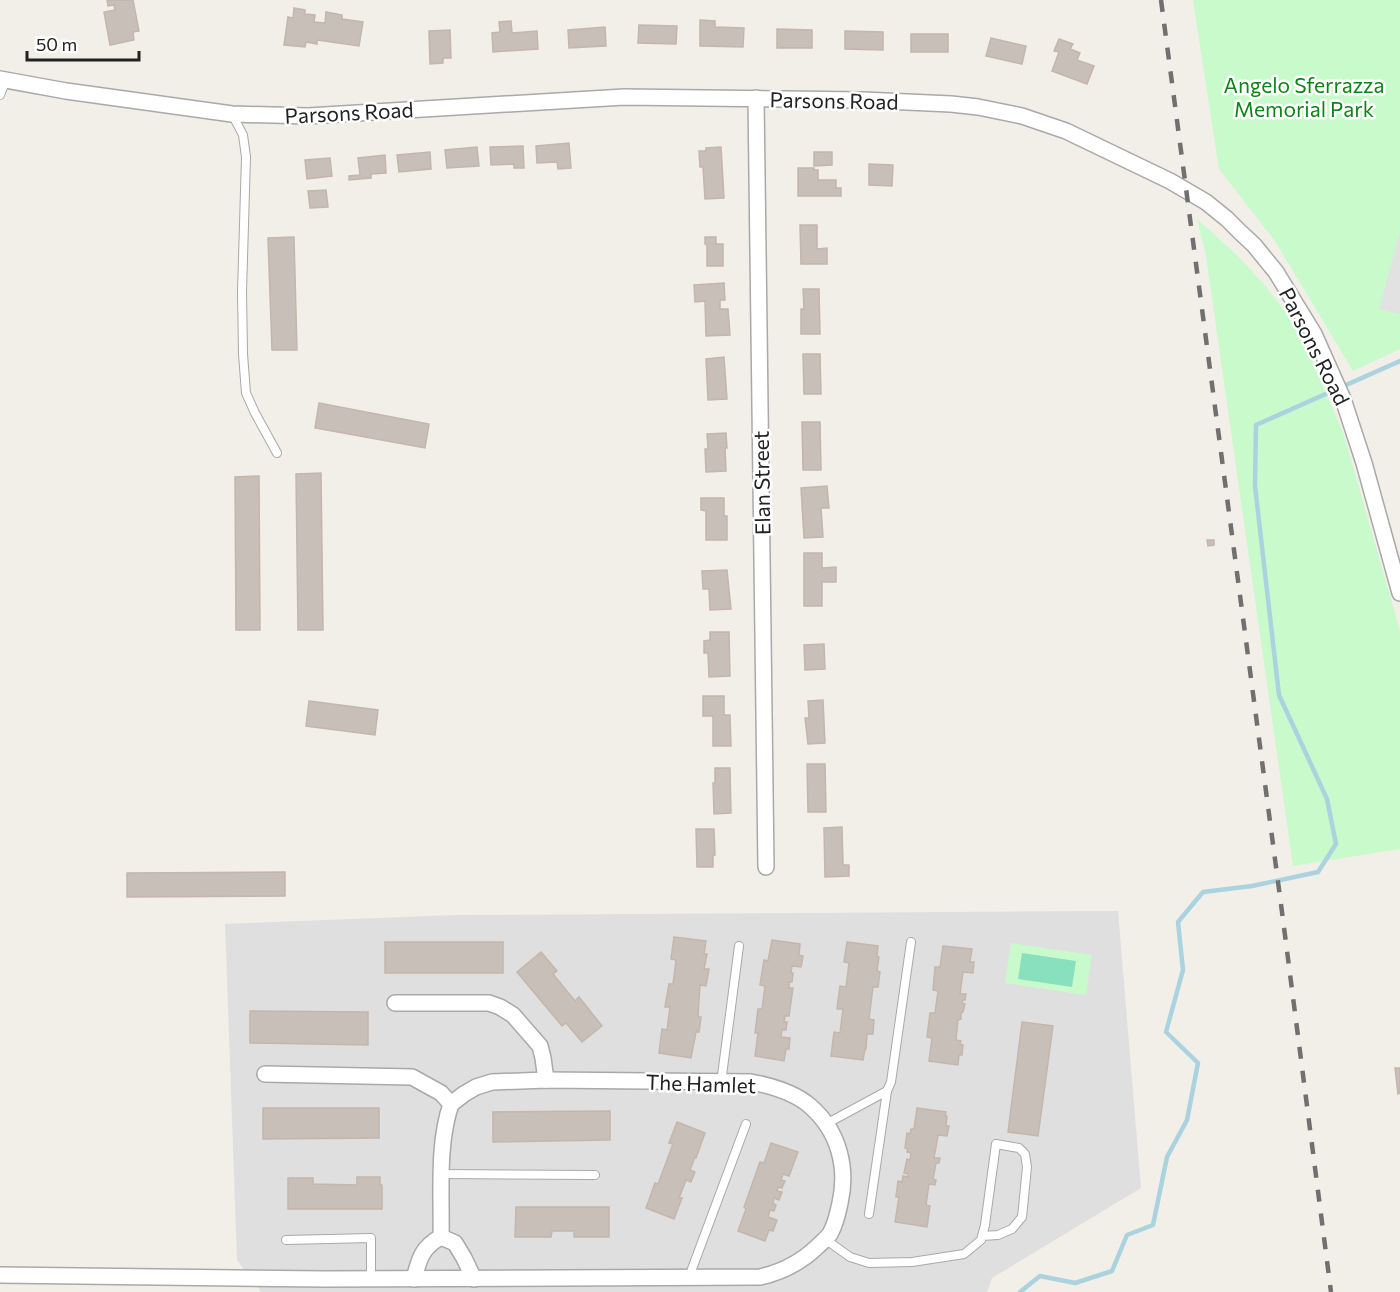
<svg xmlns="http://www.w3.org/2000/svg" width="1400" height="1292" font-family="Commissioner,sans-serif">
<rect width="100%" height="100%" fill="#f2efe9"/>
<polygon fill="#e0dfdf" points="1118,911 1141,1188 992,1278 987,1292 261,1292 237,1260 225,924 456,915"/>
<g fill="#c8facc">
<polygon points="1193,0 1400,0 1400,349 1353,371 1275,241 1219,169"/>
<polygon points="1197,219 1236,254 1263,283 1288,315 1307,348 1344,435 1400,631 1400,849 1293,866 1206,256"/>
<polygon points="1011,943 1092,955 1086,995 1005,983"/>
</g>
<polygon fill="#88e0be" points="1022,953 1076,961 1072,987 1018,979"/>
<polygon fill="#e2e2e2" points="1400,232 1400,314 1379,309"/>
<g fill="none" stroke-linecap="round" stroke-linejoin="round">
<polyline stroke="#aad3df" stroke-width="4.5" points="1020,1292 1040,1276 1075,1283 1112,1271 1127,1235 1153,1225 1167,1157 1187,1120 1198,1063 1166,1032 1183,970 1178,922 1203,892 1252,886 1318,872 1336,844 1327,799 1279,695 1255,486 1256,425 1400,361"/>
</g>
<g fill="#c7bfb8" stroke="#c4b6ab" stroke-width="1.5">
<polygon points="107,0 133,0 139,31 133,32 134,40 110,45 104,12 115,10 114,5 108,6"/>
<polygon points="294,8 305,10 305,14 315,15 314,22 325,23 326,12 342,15 342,19 363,22 359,46 317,40 317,44 306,42 305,47 284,45 288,17 293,18"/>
<polygon points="700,20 715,21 715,27 744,28 743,47 700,46"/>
<polygon points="511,21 512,33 537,31 538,49 493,52 492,33 500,32 499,22"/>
<polygon points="639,25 677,26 676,44 638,43"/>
<polygon points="605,27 606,46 569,48 568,30"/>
<polygon points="777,29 812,30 812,48 777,48"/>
<polygon points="450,30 451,58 443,58 443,63 430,64 429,31"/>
<polygon points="845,31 883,32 883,50 845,49"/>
<rect x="911" y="34" width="37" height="18"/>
<polygon points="991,38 1026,46 1022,64 986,56"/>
<polygon points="1059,39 1073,44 1070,49 1080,53 1077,60 1094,66 1087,84 1052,71 1059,52 1054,51"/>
<polygon points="569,143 571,168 558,169 557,162 537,163 536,146"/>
<polygon points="523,146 524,168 514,168 514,164 491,165 490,147"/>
<polygon points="477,147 479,166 447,168 445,150"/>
<polygon points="721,147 724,198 705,199 703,167 700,167 699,151 706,151 706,148"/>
<polygon points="430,152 431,169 399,172 397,155"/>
<polygon points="814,152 832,152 832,165 814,166"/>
<polygon points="385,155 386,173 371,174 371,178 349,180 349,176 360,175 358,158"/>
<polygon points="330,158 332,176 307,179 305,160"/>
<polygon points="869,164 893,165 892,186 869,185"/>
<polygon points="798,168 814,168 814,170 818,170 818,180 836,180 836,188 841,188 841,196 798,196"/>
<polygon points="326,190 328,207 310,208 308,191"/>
<polygon points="800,225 817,225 817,249 827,248 827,264 801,264"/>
<polygon points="294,237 297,350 272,350 268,238"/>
<polygon points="705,237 716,237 716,244 723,244 723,266 707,266 707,245 705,244"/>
<polygon points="724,283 725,300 720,300 720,309 728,309 730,335 706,336 705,301 695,302 694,285"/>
<polygon points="803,289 819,289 820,334 801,334 801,309 804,309"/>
<polygon points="803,354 820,354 821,394 804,394"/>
<polygon points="724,357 727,399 708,400 706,359"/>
<polygon points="319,403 429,424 425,448 315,428"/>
<polygon points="802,422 820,422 821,470 803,470"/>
<polygon points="726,433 727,448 725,448 726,471 706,472 705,449 708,449 707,434"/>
<polygon points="321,473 323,630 298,630 296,474"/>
<polygon points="259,476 260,630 236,630 235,477"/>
<polygon points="827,486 829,508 821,508 823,537 804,538 801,488"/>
<polygon points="701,498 724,498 724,516 727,516 727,540 706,540 706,511 701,510"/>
<polygon points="1207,540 1214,540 1214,545 1208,546"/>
<polygon points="804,553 822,553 822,568 836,567 836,582 822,582 822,606 804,606"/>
<polygon points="727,570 731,609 710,610 709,589 703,589 702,571"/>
<polygon points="710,632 729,632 730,676 709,677 708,653 704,653 704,641 710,640"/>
<polygon points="824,644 825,669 805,670 804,645"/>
<polygon points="703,696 724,696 724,715 730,715 731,746 713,746 713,716 703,716"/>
<polygon points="823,700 825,743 808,744 805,718 809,718 808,701"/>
<polygon points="309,701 378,710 375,735 306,726"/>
<polygon points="807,764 825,764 826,812 808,812"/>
<polygon points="715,768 730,768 731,813 714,814 713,783 715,783"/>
<polygon points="842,827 843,865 849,865 849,876 825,877 824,828"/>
<polygon points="696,829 714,829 715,855 713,855 713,867 697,867"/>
<polygon points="285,872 285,896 127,897 127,873"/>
<polygon points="674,937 706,941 704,954 707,954 704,969 709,969 706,986 700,985 698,1017 701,1017 699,1032 696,1032 691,1058 659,1053 662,1029 667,1030 670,1007 665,1007 669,984 673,984 676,960 671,959"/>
<polygon points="772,940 800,944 799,955 803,956 801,967 792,966 791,973 793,973 792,982 789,982 789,988 793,988 789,1016 785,1016 784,1022 787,1022 786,1030 782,1030 781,1037 790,1038 789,1049 786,1049 784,1061 755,1056 758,1033 755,1033 758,1009 762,1009 765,986 760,985 764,960 768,961"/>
<rect x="385" y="942" width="118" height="31"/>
<polygon points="847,942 878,946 877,957 879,957 877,971 880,972 878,987 873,987 869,1019 874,1020 873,1034 867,1034 866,1049 865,1049 863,1060 831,1056 834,1032 840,1033 843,1009 837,1009 840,986 846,987 849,963 844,962"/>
<polygon points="943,946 972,949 970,962 974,962 973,973 963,972 960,994 966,994 965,1000 963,1000 962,1003 965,1004 963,1012 961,1013 961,1019 958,1020 956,1040 961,1041 960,1044 963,1045 962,1055 959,1055 958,1065 929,1061 932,1038 927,1037 930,1013 935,1013 938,991 933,990 935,967 940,967"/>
<polygon points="541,952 557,971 553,974 575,1001 579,997 602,1026 582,1042 566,1023 562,1026 517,972"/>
<polygon points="250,1011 368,1012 368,1045 250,1043"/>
<polygon points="1022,1022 1053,1026 1038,1136 1008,1132"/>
<polygon points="1395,1068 1400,1068 1400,1093 1398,1094"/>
<polygon points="263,1108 379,1108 379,1138 263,1139"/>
<polygon points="917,1108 946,1112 945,1116 947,1116 946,1126 949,1126 947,1136 938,1135 934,1158 940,1158 939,1163 936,1163 933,1179 936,1180 935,1185 929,1184 926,1205 930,1206 927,1227 895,1222 899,1197 896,1197 898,1181 902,1182 903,1176 908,1177 908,1174 904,1173 907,1159 910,1160 911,1153 907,1152 908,1149 905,1148 907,1133 910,1134 911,1129 914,1129"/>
<polygon points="610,1111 610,1140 493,1142 493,1112"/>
<polygon points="677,1122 705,1133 696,1158 695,1157 690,1170 695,1172 691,1182 686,1180 679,1198 682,1198 674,1219 646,1208 655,1183 658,1184 673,1144 669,1143"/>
<polygon points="771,1143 798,1152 789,1176 783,1174 781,1180 785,1181 782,1188 778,1187 777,1191 782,1192 779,1200 774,1198 773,1203 776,1205 774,1211 770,1210 768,1217 777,1220 773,1231 769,1230 765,1241 738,1231 746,1209 744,1207 760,1162 764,1163"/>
<polygon points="357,1177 380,1177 380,1185 382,1185 382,1209 288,1209 288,1178 313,1178 313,1184 357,1185"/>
<polygon points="516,1207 609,1207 609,1237 574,1237 574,1231 552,1231 551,1237 515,1237"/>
</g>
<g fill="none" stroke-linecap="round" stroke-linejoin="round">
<defs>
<g id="lane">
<polyline points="0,95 6,80"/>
<polyline points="232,114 243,135 246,157 242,292 243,354 246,393 255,413 277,453"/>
<polyline points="721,1083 739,946"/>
<polyline points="826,1124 887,1091 891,1082 911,942"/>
<polyline points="442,1174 595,1175"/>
<polyline points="869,1214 887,1091"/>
<polyline points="825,1239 850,1257 869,1263 912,1262 964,1254 981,1240 985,1225 996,1144 1019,1148 1025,1154 1027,1167 1022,1217 1012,1229 998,1235 982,1236"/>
<polyline points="286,1240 371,1238 371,1279"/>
<polyline points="689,1277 746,1124"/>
</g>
<g id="street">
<polyline points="0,79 66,91 232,114 308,116 624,97 863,100 951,104 978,107 1022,116 1066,131 1170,181 1206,202 1227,219 1240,232 1254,245 1276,272 1314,334 1343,399 1364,463 1400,593"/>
<polyline points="756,98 766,867"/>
<polyline points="395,1003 489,1003 500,1007 513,1015 540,1046 543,1058 546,1080"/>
<path d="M441,1237C442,1194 437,1145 451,1104"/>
<polyline points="441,1237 455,1243 464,1258 474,1279"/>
<path d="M0,1275L324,1279L760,1277C783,1272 800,1263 817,1247C821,1243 826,1239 830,1234C835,1225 838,1213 840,1203C848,1168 839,1131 810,1106C794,1092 772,1086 751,1082L546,1080L492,1082L476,1087L464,1094L451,1104L441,1093L412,1077L265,1074"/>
<path d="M414,1279C419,1259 422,1247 441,1237"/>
</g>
</defs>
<use href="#lane" stroke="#a9a9a9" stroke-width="10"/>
<use href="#street" stroke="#a9a9a9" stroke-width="18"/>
<use href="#lane" stroke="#fff" stroke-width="8"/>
<use href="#street" stroke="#fff" stroke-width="15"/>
<polyline stroke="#707070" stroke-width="4.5" stroke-dasharray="12 12" stroke-linecap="butt" points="1161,0 1282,912 1331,1292"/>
</g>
<g text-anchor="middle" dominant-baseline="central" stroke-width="5" stroke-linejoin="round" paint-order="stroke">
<g font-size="21" fill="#0c8416" stroke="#fff">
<text x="1304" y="84">Angelo Sferrazza<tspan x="1304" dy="24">Memorial Park</tspan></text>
</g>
<g font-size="21" fill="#222" stroke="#fff">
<text transform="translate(834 100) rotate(1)">Parsons Road</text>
<text transform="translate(349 112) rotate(-3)">Parsons Road</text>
<text transform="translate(1315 346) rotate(63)">Parsons Road</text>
<text transform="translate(761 483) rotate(-91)">Elan Street</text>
<text transform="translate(701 1083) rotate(2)">The Hamlet</text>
</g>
</g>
<path d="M27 51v9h112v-9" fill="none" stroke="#222222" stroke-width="3"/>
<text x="36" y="51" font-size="18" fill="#222222" stroke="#ffffff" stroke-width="4.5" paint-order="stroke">50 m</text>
</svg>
